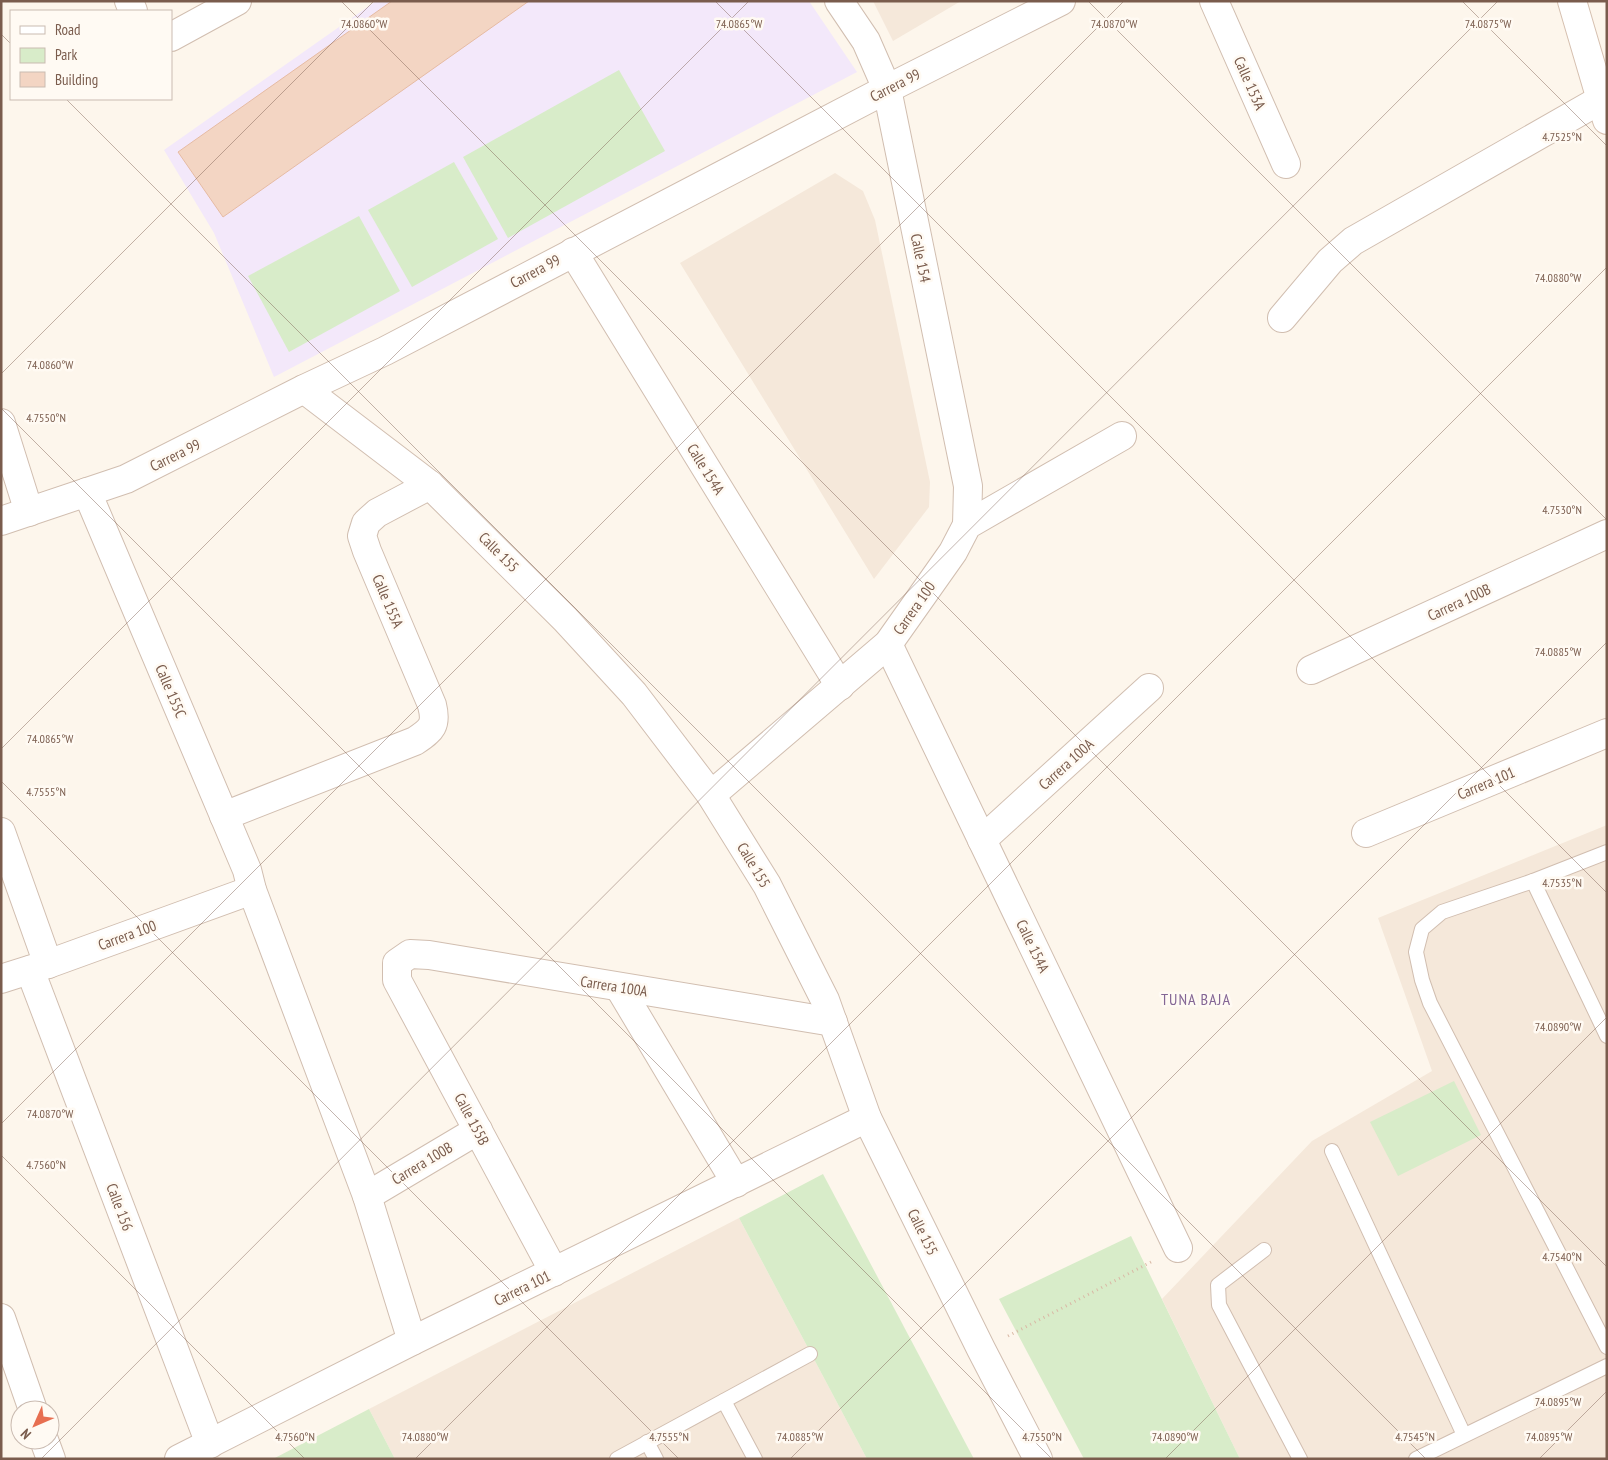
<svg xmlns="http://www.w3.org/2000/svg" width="1608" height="1460" font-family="'PT Sans Narrow',sans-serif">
<rect width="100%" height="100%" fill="#fdf6ec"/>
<g fill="#f5e8da">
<polygon points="873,1 961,1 893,41"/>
<polygon points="835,173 863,191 875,220 930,482 929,507 874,579 680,263"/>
<polygon points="1607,825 1607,1459 1240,1459 1162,1299 1312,1141 1432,1071 1378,918"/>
<polygon points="739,1218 867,1459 395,1459 369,1409"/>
</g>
<polygon fill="#f3e8fa" points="376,1 809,1 857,72 274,377 214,233 164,150"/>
<g fill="#d8ecc9">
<polygon points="619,70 665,151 508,238 463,157"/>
<polygon points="454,162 498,239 412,287 368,210"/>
<polygon points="359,216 400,291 289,352 248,276"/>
<polygon points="1454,1081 1481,1135 1398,1176 1370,1122"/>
<polygon points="823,1174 974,1459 867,1459 739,1218"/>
<polygon points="1131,1236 1240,1459 1084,1459 999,1299"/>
<polygon points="369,1409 395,1459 273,1459"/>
</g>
<polygon fill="#f3d5c3" stroke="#e6bba3" points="392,1 529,1 223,217 178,152"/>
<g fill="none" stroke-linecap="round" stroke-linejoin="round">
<defs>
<g id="service">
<polyline points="1607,852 1533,881 1442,912 1422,929 1416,952 1422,980 1430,1003 1607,1347"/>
<polyline points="1533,881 1607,1036"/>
<polyline points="1332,1151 1464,1435"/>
<polyline points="1264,1250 1218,1285 1219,1305 1300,1459"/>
<polyline points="724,1401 755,1459"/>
<polyline points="647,1442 656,1459"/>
<polyline points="617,1459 810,1354"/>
<polyline points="1416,1459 1607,1366"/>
</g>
<g id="minor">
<polyline points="129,1 133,11"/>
<polyline points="839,1 866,41 887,89 968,486 967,525"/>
<polyline points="1214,1 1286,164"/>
<polyline points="171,37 237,1"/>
<polyline points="573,252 840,686"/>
<polyline points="1282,318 1330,261 1353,241 1600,100"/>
<polyline points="304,389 430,485 565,619 634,694 711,795 767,885 825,1000 867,1118 981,1349 1038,1459"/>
<polyline points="1,423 29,512"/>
<polyline points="87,492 247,870 252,890 367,1196 412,1341"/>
<polyline points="888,644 1178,1248"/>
<polyline points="1311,670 1607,534"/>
<polyline points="711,795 888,644 953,552 967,525 1122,436"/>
<path d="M224,816L415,741C432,730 437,725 432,705L367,551L362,536L366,523L377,513L430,485"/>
<polyline points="1,832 48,964"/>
<polyline points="1366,833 1607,733"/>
<polyline points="982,840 1149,688"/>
<polyline points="30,970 210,1444"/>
<polyline points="1,979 48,964 252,890"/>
<polyline points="619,987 736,1183"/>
<polyline points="367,1196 478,1130"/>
<polyline points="554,1272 397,980 397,963 410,954 429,955 833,1022"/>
<polyline points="1,1318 33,1410"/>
<polyline points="44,1440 51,1459"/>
<polyline points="179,1459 412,1341 867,1118"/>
</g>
<polyline id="tertiary" points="1,521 126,479 304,389 385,351 887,89 1061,1"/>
<polyline id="secondary" points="1572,1 1607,120"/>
</defs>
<use href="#service" stroke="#d1beb0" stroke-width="16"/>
<use href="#minor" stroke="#d1beb0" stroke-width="30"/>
<use href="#tertiary" stroke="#d1beb0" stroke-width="30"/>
<use href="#secondary" stroke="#d6c0b0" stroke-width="30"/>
<polyline stroke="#d9b8a5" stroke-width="3" stroke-dasharray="1 4" stroke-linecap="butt" points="1008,1336 1151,1262"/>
<use href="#service" stroke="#fff" stroke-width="14"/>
<use href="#minor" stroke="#fff" stroke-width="28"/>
<use href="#tertiary" stroke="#fff" stroke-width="28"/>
<use href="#secondary" stroke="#fff" stroke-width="28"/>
</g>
<path fill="none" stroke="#7a5c4d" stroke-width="1" stroke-opacity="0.45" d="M341,1L1607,1267M715,1L1607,893M1088,1L1607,520M1462,1L1607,146M1,34L11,44M66,99L1426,1459M1,374L374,1M1,408L1052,1459M1,749L749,1M1,781L679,1459M1,1124L1124,1M1,1155L305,1459M41,1459L1498,1M415,1459L1607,267M790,1459L1607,642M1165,1459L1607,1017M1539,1459L1607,1391"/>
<g text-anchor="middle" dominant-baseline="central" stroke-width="5" stroke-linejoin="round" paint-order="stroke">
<g font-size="15" fill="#7a5c4d" stroke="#fffaf3">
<text transform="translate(1250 83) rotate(66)">Calle 153A</text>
<text transform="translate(895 85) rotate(-27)">Carrera 99</text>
<text transform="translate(921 258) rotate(78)">Calle 154</text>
<text transform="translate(535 271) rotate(-28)">Carrera 99</text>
<text transform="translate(175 455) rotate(-26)">Carrera 99</text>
<text transform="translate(706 469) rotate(58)">Calle 154A</text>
<text transform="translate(499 552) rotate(45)">Calle 155</text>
<text transform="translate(388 601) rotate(67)">Calle 155A</text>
<text transform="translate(1459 602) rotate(-25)">Carrera 100B</text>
<text transform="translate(914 608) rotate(-55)">Carrera 100</text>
<text transform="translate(171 691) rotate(67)">Calle 155C</text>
<text transform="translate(1066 764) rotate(-42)">Carrera 100A</text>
<text transform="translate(1486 783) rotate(-23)">Carrera 101</text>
<text transform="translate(754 865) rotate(59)">Calle 155</text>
<text transform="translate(127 935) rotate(-20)">Carrera 100</text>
<text transform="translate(1033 946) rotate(64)">Calle 154A</text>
<text transform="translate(614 986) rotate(9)">Carrera 100A</text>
<text transform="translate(472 1119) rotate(62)">Calle 155B</text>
<text transform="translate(422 1163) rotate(-31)">Carrera 100B</text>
<text transform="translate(120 1207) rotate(69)">Calle 156</text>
<text transform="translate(923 1232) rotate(64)">Calle 155</text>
<text transform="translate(522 1288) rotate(-26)">Carrera 101</text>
</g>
<g font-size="16" letter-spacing="1" fill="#846695" stroke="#fffaf3">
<text x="1196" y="999">TUNA BAJA</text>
</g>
</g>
<g font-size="12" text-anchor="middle" fill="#7a5c4d" stroke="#fffaf3" stroke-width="5" stroke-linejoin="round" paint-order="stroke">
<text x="364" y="28">74.0860°W</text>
<text x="739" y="28">74.0865°W</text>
<text x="1114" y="28">74.0870°W</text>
<text x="1488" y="28">74.0875°W</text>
<text x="1562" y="141">4.7525°N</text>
<text x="1558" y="282">74.0880°W</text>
<text x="50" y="369">74.0860°W</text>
<text x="46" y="422">4.7550°N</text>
<text x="1562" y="514">4.7530°N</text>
<text x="1558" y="656">74.0885°W</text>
<text x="50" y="743">74.0865°W</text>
<text x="46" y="796">4.7555°N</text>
<text x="1562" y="887">4.7535°N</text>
<text x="1558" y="1031">74.0890°W</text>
<text x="50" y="1118">74.0870°W</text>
<text x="46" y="1169">4.7560°N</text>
<text x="1562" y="1261">4.7540°N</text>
<text x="1558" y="1406">74.0895°W</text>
<text x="295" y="1441">4.7560°N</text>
<text x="425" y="1441">74.0880°W</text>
<text x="669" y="1441">4.7555°N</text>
<text x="800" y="1441">74.0885°W</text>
<text x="1042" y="1441">4.7550°N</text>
<text x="1175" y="1441">74.0890°W</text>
<text x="1415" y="1441">4.7545°N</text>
<text x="1549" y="1441">74.0895°W</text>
</g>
<rect width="1608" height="1460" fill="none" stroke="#7a5c4d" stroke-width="5"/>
<rect x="10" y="10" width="162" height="90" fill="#fffaf3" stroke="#cabbb1"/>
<rect x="20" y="26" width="25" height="8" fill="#ffffff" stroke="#cabbb1"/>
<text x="55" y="35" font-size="15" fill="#7a5c4d">Road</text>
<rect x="20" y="48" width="25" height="15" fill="#d8ecc9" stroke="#cabbb1"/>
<text x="55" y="60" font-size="15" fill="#7a5c4d">Park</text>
<rect x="20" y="72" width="25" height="15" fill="#f3d5c3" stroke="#cabbb1"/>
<text x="55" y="85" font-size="15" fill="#7a5c4d">Building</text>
<g transform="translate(35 1425) rotate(225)"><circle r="24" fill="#fffaf3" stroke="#cabbb1"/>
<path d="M0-4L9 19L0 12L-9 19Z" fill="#e76f51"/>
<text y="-8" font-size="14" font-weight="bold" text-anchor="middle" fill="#7a5c4d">N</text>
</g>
</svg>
